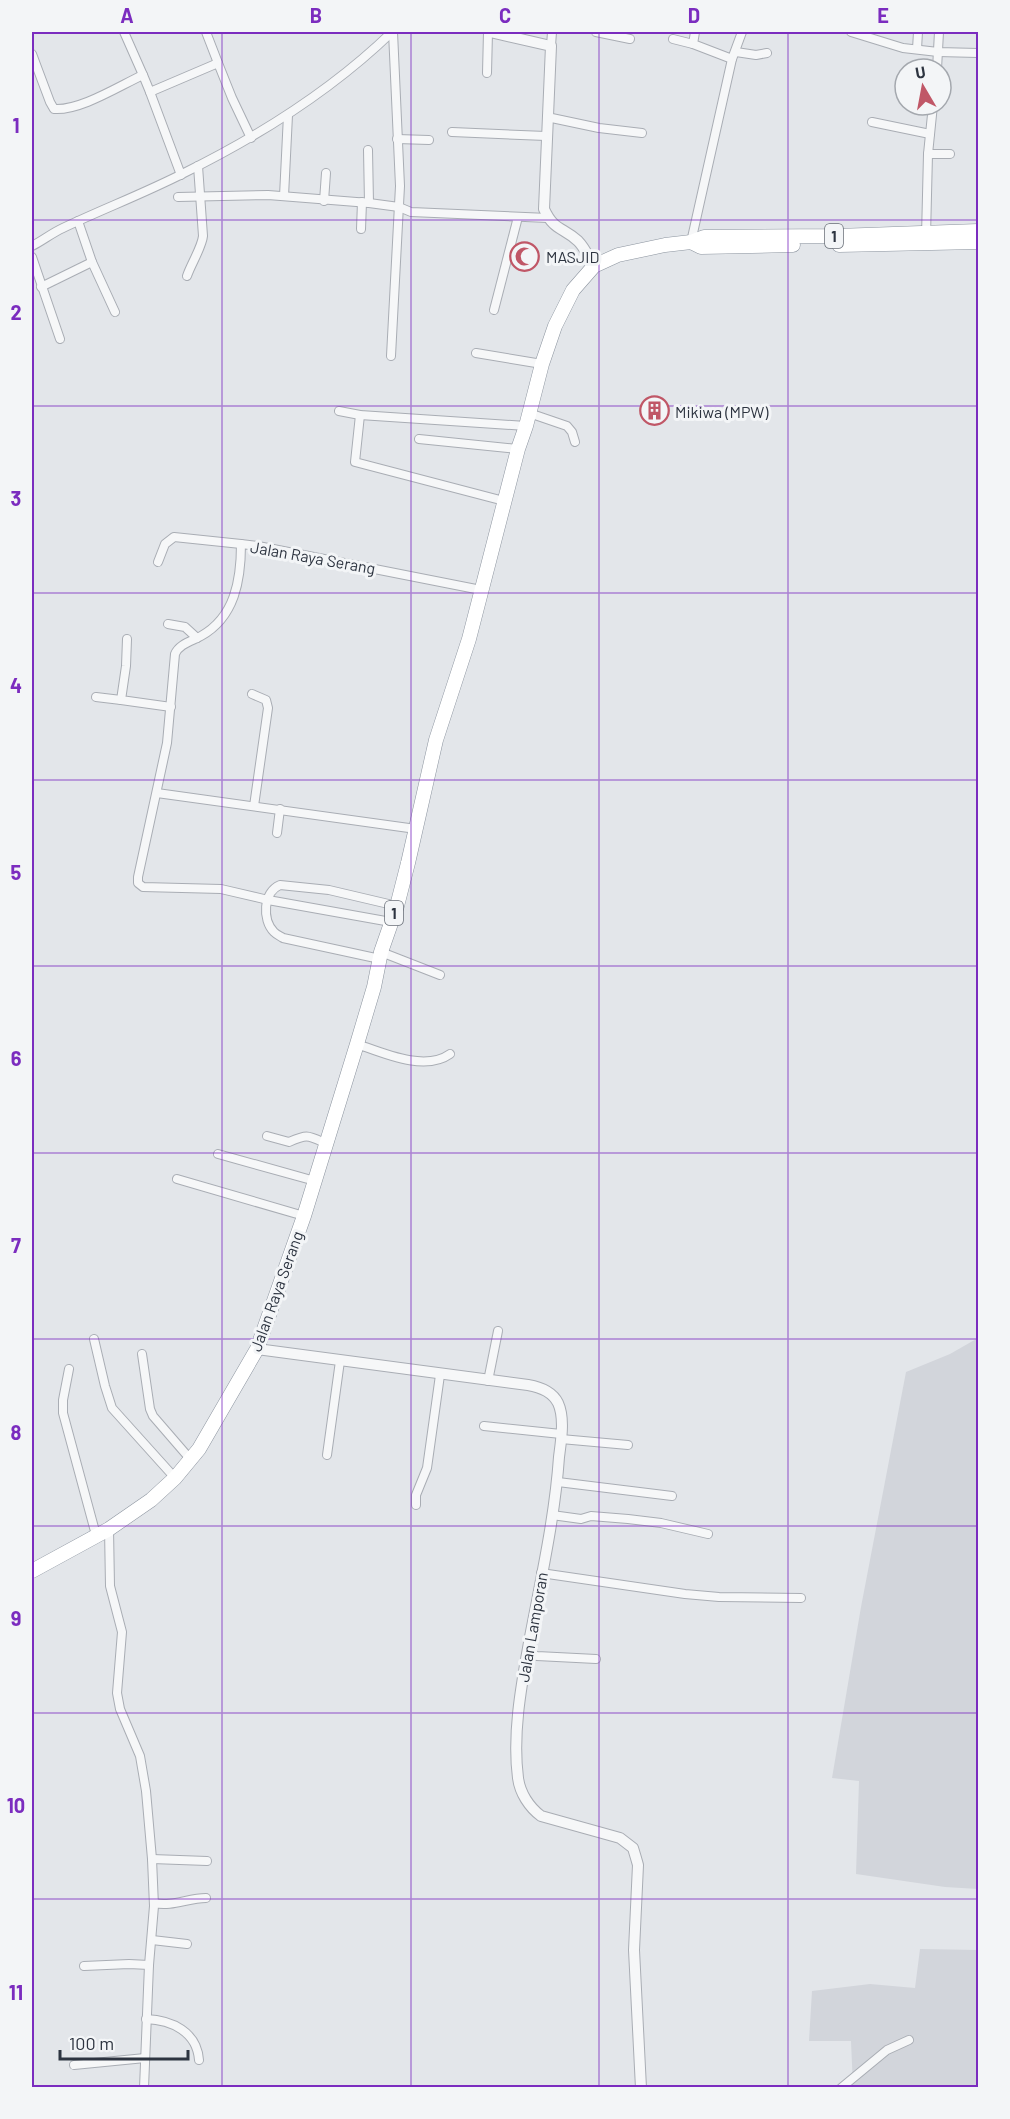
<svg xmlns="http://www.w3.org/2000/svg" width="1010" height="2119" font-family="Barlow,sans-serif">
<rect width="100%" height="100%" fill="#e3e6ea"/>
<g fill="#d2d5db">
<polygon points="978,1338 978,1889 945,1887 856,1874 859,1781 832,1778 861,1607 906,1372 950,1354"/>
<polygon points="920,1949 978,1950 978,2087 853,2087 851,2041 809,2041 812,1991 870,1984 915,1988"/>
</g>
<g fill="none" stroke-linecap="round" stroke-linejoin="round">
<defs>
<g id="minor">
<polyline points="124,32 143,75"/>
<polyline points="206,32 218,63"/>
<polyline points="596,32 630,39"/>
<polyline points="695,32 693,44 732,59"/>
<polyline points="851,32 903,48 938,52 978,53"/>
<polyline points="673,39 693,44"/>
<polyline points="551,46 552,32"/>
<polyline points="917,49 918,32"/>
<polyline points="736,52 756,55 767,53"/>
<path d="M32,54L50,102L54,109C80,111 119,86 143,75L150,92L218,63L232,98L251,138"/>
<polyline points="937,69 939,32"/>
<polyline points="487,73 488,32"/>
<polyline points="150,92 181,175"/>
<polyline points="547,117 599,128 642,133"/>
<polyline points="872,122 930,134"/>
<polyline points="452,132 546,136"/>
<polyline points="397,139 429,140"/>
<polyline points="368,150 369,203"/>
<polyline points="928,154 950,154"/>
<polyline points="284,196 288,115"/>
<polyline points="178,197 268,195 369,203 399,207 411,212 548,218"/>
<polyline points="324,201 326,173"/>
<polyline points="78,221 92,262 115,312"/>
<polyline points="361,229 362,202"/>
<polyline points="926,236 928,154 933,105"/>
<polyline points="691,242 732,59 742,32"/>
<path d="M32,246C42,241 52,233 63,228C103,209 145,193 184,173C259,136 332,90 392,32"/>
<polyline points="32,257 60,339"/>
<path d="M187,276C191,264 202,247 203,236L198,166"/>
<polyline points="41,287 92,262"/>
<polyline points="494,310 518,217"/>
<polyline points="476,353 542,364"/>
<polyline points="391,356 400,186 393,32"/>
<polyline points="339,411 360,415 526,426"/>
<polyline points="529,413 567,426 572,432 575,442"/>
<polyline points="360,415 355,462 504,501"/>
<polyline points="419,439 518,449"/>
<polyline points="158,562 165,544 174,537 241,544"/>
<polyline points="168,624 185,627 197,638"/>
<polyline points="127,639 126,666 121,700 171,707"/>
<polyline points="252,694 266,700 268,708 254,806"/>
<polyline points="96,697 121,700"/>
<polyline points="157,793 416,829"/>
<polyline points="277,833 280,809"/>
<path d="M391,922L268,900L221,889L143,887L138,883V877L167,743L175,654C179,644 192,641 201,636C235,617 241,580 241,544L258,546L481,590"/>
<polyline points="381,952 440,975"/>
<path d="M380,959L283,938C280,936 277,935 274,932C262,920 263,892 280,885L329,890L397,906"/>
<path d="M357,1044C383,1053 425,1072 450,1054"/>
<path d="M267,1136L289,1142C308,1134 307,1135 327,1144"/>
<polyline points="218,1154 315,1181"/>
<polyline points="177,1179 304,1216"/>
<polyline points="94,1339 105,1386 112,1408 175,1478"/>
<polyline points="142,1354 150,1409 153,1416 191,1460"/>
<polyline points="69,1369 63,1400 63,1413 96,1535"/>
<polyline points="488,1381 498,1331"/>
<polyline points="484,1426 561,1434"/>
<polyline points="561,1439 628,1445"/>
<polyline points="327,1455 340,1361"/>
<polyline points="558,1482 672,1496"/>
<polyline points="416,1505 416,1495 427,1468 440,1375"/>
<polyline points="552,1515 581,1519 591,1516 628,1519 661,1523 708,1534"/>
<polyline points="109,1529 110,1586 122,1632 117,1693 120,1709 140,1756 146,1791 152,1859 154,1906 149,1965 144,2088"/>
<polyline points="541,1573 685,1594 719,1597 801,1598"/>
<polyline points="527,1653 537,1656 596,1659"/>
<polyline points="152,1859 207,1861"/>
<path d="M154,1903C172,1907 188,1898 206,1898"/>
<polyline points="152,1940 187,1944"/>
<polyline points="84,1966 129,1964 149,1965"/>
<path d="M146,2019C172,2020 197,2032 199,2060"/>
<polyline points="74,2065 145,2058"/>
<polyline points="841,2088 887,2050 909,2040"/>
</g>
<g id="tertiary">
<path d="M490,32L551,46L544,209C554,231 563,227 578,241C585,248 589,258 594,266"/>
<path d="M257,1349L528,1385C540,1387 552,1391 558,1403C565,1418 561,1441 559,1457C555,1516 541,1579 530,1637C522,1682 512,1732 518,1778C520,1793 529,1807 541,1816L620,1838L633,1848L636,1858L638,1865L634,1950L641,2088"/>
</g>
<g id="trunk">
<polyline points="691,242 701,247 793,245"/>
<polyline points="839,245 978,242"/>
<polyline points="32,1571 109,1529 151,1500 175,1478 199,1449 257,1349 304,1216 357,1044 374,987 381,952 397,906 408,863 436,740 469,639 518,449 526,426 542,364 555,326 573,290 594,266 618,255 665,245 691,242 704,237 837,236 978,231"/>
</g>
</defs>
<use href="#minor" stroke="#a9adb4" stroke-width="10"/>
<use href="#tertiary" stroke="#a9adb4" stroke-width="12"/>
<use href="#trunk" stroke="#8c949f" stroke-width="15"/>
<use href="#minor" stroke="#f6f7f8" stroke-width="8"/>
<use href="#tertiary" stroke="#f6f7f8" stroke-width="10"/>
<use href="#trunk" stroke="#fff" stroke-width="14"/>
</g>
<path fill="none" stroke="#7b2cbf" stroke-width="1.5" stroke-opacity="0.55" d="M222,32V2088M411,32V2088M599,32V2088M788,32V2088M32,220H978M32,406H978M32,593H978M32,780H978M32,966H978M32,1153H978M32,1339H978M32,1526H978M32,1713H978M32,1899H978"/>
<defs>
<symbol id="mosque-ring" viewBox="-11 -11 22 22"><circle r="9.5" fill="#f3f5f7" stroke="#c05767" stroke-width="1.5"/><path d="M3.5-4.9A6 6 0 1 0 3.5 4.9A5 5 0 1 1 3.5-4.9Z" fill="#c05767"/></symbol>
<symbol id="building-ring" viewBox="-11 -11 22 22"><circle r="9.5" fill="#f3f5f7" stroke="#c05767" stroke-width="1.5"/><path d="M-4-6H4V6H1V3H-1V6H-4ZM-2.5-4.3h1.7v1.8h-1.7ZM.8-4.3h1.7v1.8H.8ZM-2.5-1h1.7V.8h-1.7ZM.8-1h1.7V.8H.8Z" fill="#c05767"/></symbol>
</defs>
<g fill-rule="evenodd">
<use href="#mosque-ring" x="508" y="240" width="33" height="33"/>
<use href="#building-ring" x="638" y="394" width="33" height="33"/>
</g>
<g text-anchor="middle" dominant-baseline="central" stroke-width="6" stroke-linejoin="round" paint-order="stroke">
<g fill="#f3f5f7" stroke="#686e77" stroke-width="1.5">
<rect x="825" y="224" width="18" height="24" rx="4.5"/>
<rect x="385" y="901" width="18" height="24" rx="4.5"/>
</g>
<g font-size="15" font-weight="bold" fill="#2d3440">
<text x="834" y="236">1</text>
<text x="394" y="913">1</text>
</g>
<g font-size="16" fill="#2d3440" stroke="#f3f5f7" text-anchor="start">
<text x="546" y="256">MASJID</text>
<text x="675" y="411">Mikiwa (MPW)</text>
</g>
<g font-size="16" fill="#2d3440" stroke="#f3f5f7">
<text transform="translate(313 557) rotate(10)">Jalan Raya Serang</text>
<text transform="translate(276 1291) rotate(-70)">Jalan Raya Serang</text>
<text transform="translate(532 1627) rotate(-80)">Jalan Lamporan</text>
</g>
</g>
<rect width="1010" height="2119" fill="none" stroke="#f3f5f7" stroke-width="66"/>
<g transform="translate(923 87) rotate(350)"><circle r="28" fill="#f3f5f7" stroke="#a4a8ae" stroke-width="1.5"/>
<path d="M0-4.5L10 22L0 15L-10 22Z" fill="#c05767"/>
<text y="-9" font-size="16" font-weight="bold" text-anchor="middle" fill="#2d3440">U</text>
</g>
<path d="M60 2050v9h128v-9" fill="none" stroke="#2d3440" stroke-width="3"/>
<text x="69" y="2050" font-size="18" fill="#2d3440" stroke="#f3f5f7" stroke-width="4.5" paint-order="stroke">100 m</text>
<rect x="33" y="33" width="944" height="2053" fill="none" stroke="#7b2cbf" stroke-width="2"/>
<g font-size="20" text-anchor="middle" font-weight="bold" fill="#7b2cbf">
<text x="127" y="23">A</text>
<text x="316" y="23">B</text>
<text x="505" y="23">C</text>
<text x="694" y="23">D</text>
<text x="883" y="23">E</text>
<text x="16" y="133">1</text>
<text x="16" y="320">2</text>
<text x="16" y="506">3</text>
<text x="16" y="693">4</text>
<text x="16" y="880">5</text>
<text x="16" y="1066">6</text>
<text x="16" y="1253">7</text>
<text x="16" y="1440">8</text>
<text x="16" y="1626">9</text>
<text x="16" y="1813">10</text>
<text x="16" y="2000">11</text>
</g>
</svg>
